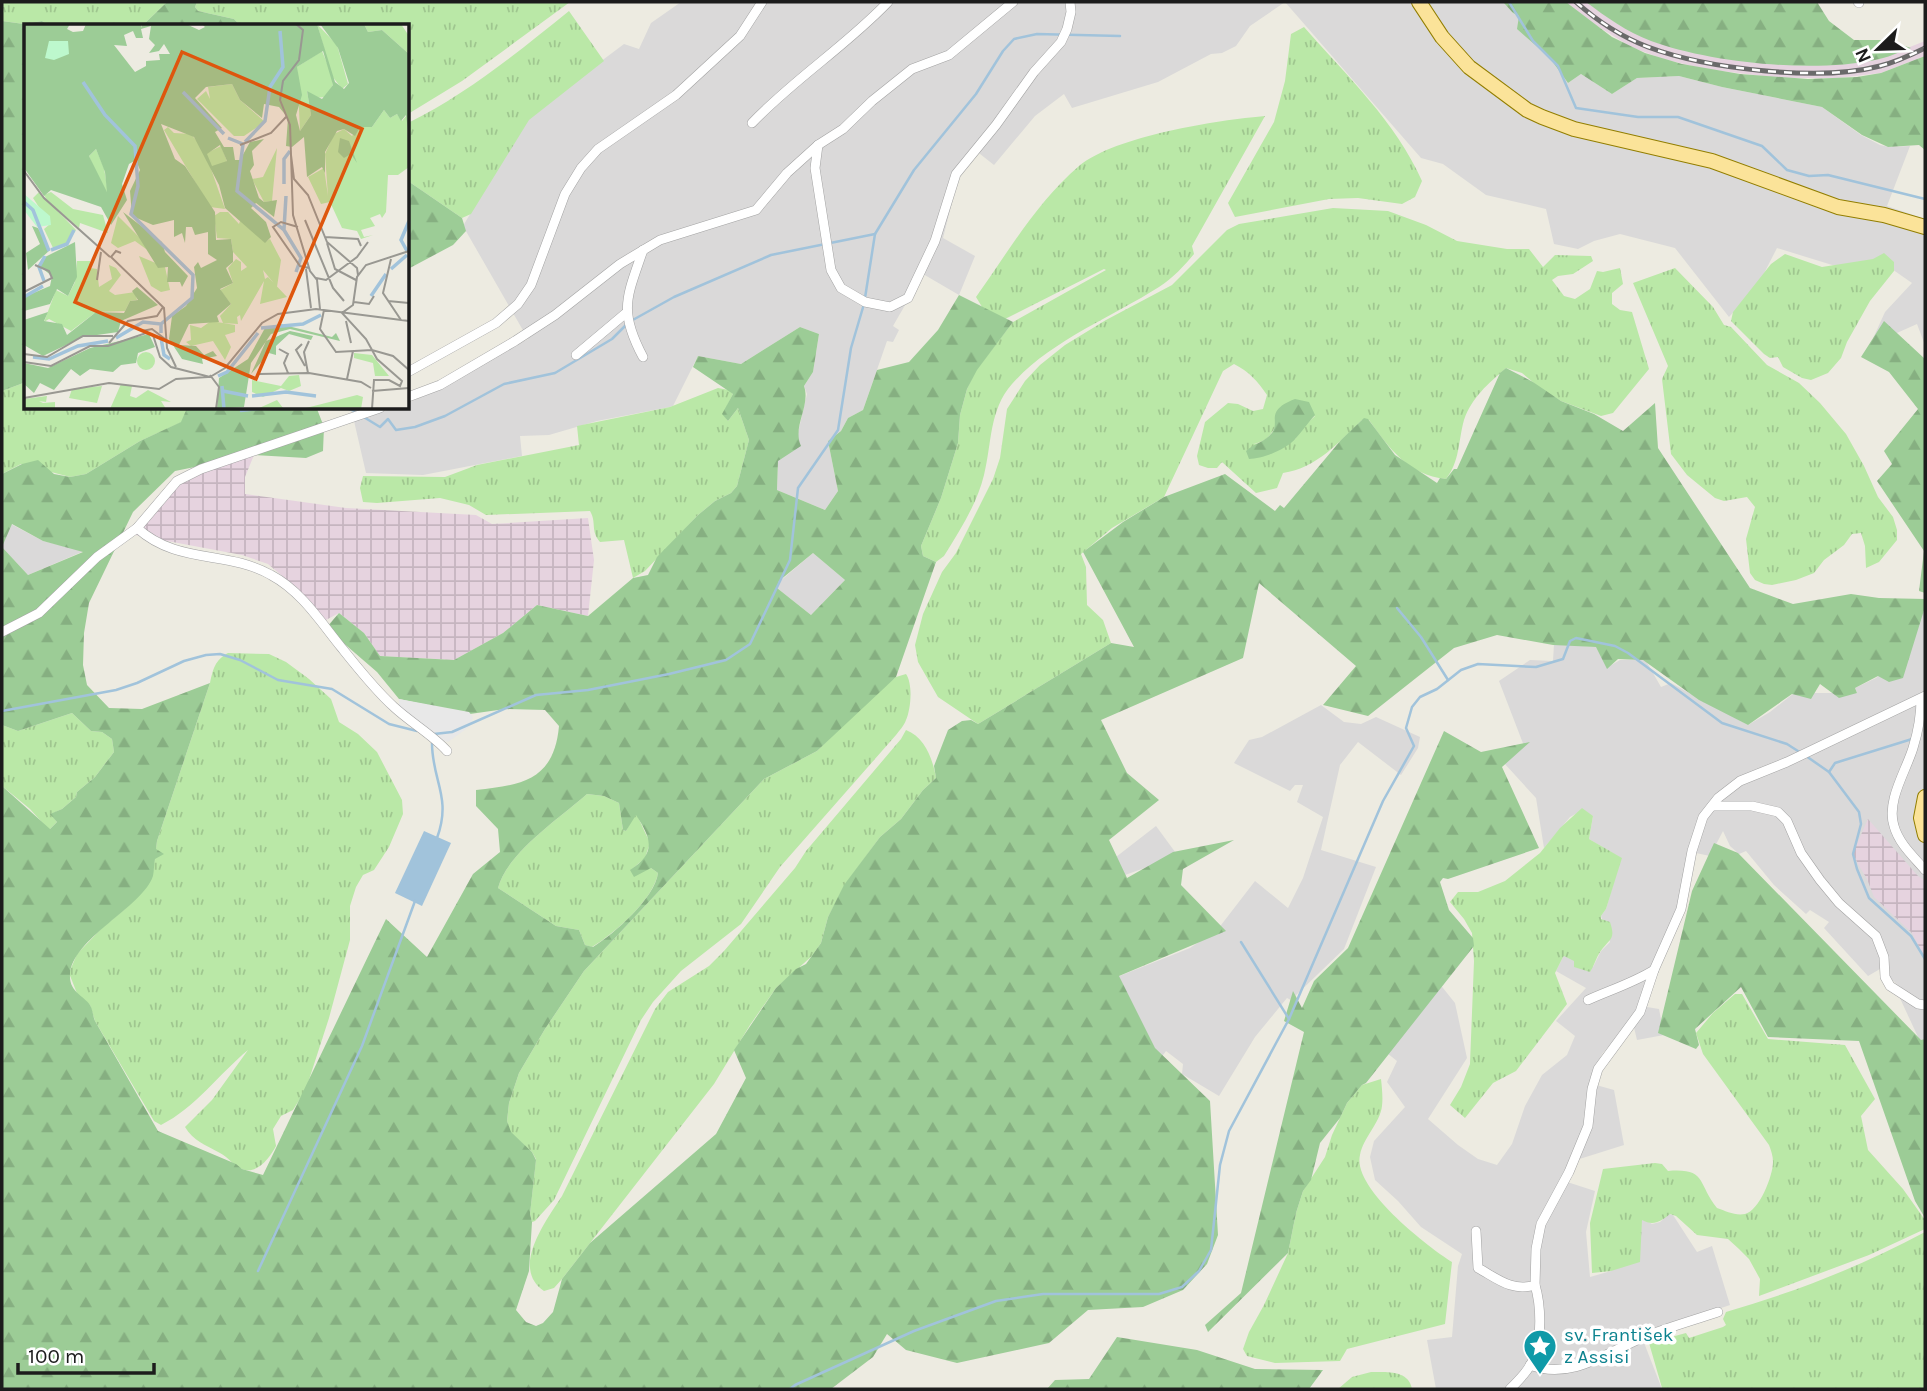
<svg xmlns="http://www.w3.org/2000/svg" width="1927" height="1391" font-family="Karla,sans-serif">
<defs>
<pattern id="industrial-grid" width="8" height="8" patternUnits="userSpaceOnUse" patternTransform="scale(1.75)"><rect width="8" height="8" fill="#e6d3df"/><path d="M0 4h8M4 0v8" fill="none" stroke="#c5b5bf"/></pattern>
<pattern id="grass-tufts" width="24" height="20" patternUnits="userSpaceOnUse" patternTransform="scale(1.75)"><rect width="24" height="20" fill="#bae8a7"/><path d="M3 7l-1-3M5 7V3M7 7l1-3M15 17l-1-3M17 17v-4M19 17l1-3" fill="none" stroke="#9fc68f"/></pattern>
<pattern id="forest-firs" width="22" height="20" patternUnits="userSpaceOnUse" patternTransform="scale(1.75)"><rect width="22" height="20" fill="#9ccc96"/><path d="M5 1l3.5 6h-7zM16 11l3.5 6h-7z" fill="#86af81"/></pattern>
</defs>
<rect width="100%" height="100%" fill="#edebe1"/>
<g fill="#dad9d9">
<polygon points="681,2 1503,2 1513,13 1519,16 1518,29 1549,57 1568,83 1581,74 1612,94 1637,78 1679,76 1722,87 1822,107 1861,135 1880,145 1889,147 1910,146 1887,206 1925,219 1925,345 1917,324 1870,345 1885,312 1912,283 1889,267 1842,268 1777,248 1758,285 1729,317 1675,248 1620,234 1594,241 1578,249 1554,244 1546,209 1486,195 1443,164 1421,158 1285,2 1250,26 1236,46 1222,53 1211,54 1158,82 1072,108 1064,94 1035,116 994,165 975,150 960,171 943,238 975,256 959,295 923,274 893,326 899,330 893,342 887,341 863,410 848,418 841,431 828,441 838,491 825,510 777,490 778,461 797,437 807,394 804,386 813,372 819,334 800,327 741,364 698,356 673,406 670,407 597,421 549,435 520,436 522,456 423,475 366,473 354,421 393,408 408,408 408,403 443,387 528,339 463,226 528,116 624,44 639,49 651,23"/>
<polygon points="11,524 43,541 84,551 28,575 2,547"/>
<polygon points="813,553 845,580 811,615 777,588 779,582"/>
<polygon points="1925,610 1925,1052 1898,994 1900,987 1880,969 1868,976 1824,928 1829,922 1810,910 1806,914 1774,885 1746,851 1739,854 1730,846 1723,831 1710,856 1696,853 1658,967 1647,1007 1659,1009 1664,1035 1637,1040 1632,1019 1602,1054 1589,1083 1614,1090 1624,1145 1570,1162 1561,1180 1595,1191 1586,1232 1590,1277 1611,1271 1642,1218 1652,1224 1660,1222 1669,1214 1673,1215 1697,1252 1712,1246 1730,1305 1641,1335 1662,1389 1436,1389 1427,1340 1452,1337 1458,1266 1462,1254 1421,1227 1398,1201 1375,1180 1370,1157 1374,1141 1405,1107 1387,1082 1397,1061 1377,1045 1439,983 1455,1003 1467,1058 1428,1119 1458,1145 1478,1159 1497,1165 1512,1144 1525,1106 1542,1075 1567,1055 1575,1036 1556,1021 1586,988 1556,971 1564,955 1593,967 1601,951 1610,942 1601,916 1606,909 1621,858 1589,839 1593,816 1579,812 1570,817 1544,848 1536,798 1504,763 1524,746 1499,681 1530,660 1553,661 1554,644 1597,647 1608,667 1620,660 1645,659 1661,687 1671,683 1748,725 1770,712 1794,693 1857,693 1855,688 1876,678 1907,649 1914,625"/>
<polygon points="1321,705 1344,722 1361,724 1376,717 1420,737 1418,748 1401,775 1358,742 1340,765 1321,850 1376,867 1344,949 1291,1000 1287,998 1255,1037 1219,1096 1182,1074 1183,1064 1166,1051 1155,1066 1112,979 1190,948 1218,929 1255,881 1288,908 1303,878 1323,817 1297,802 1303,785 1295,785 1290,791 1234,763 1249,740 1262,737"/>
<polygon points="1156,826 1178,856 1125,875 1116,857"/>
</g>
<g fill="url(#industrial-grid)">
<polygon points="254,455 245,477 245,494 346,508 476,515 492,524 588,518 594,560 588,616 537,605 503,633 454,660 380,656 364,633 339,613 326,620 299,590 268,564 242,555 135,535 177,487 191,477"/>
<polygon points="1868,819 1918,876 1925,881 1925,958 1912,933 1874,897 1867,879 1858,864 1853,853"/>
</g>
<polygon fill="#e6d3df" points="1566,2 1586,2 1619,25 1650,40 1707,55 1780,64 1837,65 1877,60 1925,41 1925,56 1881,73 1838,78 1779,78 1705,69 1663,59 1631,47 1594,24"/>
<g fill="url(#grass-tufts)" fill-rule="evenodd">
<polygon points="2,2 167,2 142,26 50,26 42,21 24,24 2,21"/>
<polygon points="197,2 570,2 462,81 408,114 408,26 241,26 234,19 198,11 195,7"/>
<path d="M569,11L604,61L529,120L471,214L462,218L408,181V123C467,94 518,52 569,11Z"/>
<path d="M1304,27C1346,75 1396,122 1422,181L1415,197L1402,204L1358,198L1329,199L1235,217L1228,203L1274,122L1285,81L1291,34Z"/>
<path d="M1265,116L1192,246L1194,254C1184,266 1173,278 1159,287C1112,317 1050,341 1012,384C989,410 992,443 984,475C977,504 960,530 944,556L936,562L923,556L921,546L941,498L958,443L960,415L967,389L976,370L1013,322L1106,270L1104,269L993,325L976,297C1008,252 1037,202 1079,166C1115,136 1218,120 1265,116Z"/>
<path d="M1333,208L1388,211L1426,225L1457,241L1507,249H1529L1543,267L1555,255L1591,256L1593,261L1573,274L1558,276L1552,280L1564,296L1575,299L1590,289L1597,271L1603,272L1620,268L1623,284L1612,293V304L1620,310L1632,312L1649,369L1613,413L1601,416L1561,401L1540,388L1522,373L1506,368C1488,384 1472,397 1464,420C1458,442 1460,461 1446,479C1408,475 1389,448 1369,420H1362C1339,442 1317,468 1283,473L1277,488L1256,493L1222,462L1217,468H1208L1199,465L1197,456L1205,422L1228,403L1238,404L1253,411L1263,409L1267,395C1257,380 1249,372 1234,364L1223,371L1164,497L1112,528L1081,554L1086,567L1087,605L1103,620L1111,643L978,724L938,697L918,662L915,645L923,614L942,572L956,553L993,479L1000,458L1007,409L1025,381L1040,365L1065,345L1106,320L1172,285L1227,230L1239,224ZM1315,416L1303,427L1295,439L1253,444C1265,442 1271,436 1276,425Z"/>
<polygon points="1884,253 1894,262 1894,271 1870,301 1847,342 1841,358 1828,373 1811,380 1802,378 1783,367 1778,357 1770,358 1764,354 1731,321 1733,312 1771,264 1785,254 1822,267 1873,259"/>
<polygon points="1675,268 1713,307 1724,325 1731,327 1767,365 1799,383 1820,403 1846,434 1864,466 1878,497 1893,517 1897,530 1897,540 1879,562 1866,568 1865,546 1861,533 1852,534 1844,545 1824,560 1814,573 1796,580 1772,585 1764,584 1755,580 1750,573 1746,539 1755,507 1747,497 1724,501 1715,498 1687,475 1671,454 1662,379 1668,366 1633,283"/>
<polygon points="26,382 26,408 187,408 182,422 140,441 86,474 70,477 21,464 2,474 2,391"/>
<path d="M718,388L729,390L733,394L723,414L728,421L738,408L749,440L737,486L731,493L715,501L698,515L645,571L633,578L624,540L600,542C590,530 597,523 590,511L486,515L469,505L440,498L377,503L363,502L360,488L363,476L445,477L477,465L579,445L577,426L670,407Z"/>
<path d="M228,653L269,654L286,662L309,679L331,699L339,722L358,734L377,752L402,800L403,814L389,847L374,870L363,875L356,887L350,906V940L329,1018L306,1089L293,1110L281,1116L273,1129L276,1146C270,1157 258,1175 242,1169C234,1166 228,1157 220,1153C206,1145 193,1141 185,1127L212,1100L248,1050C219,1074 195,1108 161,1125L154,1121L95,1021L90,1005L78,996L69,973L77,954L102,928L125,909L152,878L157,841L210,683C213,669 215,660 228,653Z"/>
<path d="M906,674C913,684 911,709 906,720C904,726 899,731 896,735L780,867L741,924L681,971L653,1002L641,1020L554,1200L535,1221L532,1222L530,1214L536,1159L532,1152L510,1132L507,1121L509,1103L519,1073L545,1029L584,971L764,779L817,751L872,697L896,677Z"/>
<polygon points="72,713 91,731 102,732 112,739 114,752 95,777 77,792 76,797 62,809 51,814 57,822 49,830 30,809 2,786 2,725 18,731"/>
<path d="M906,730C925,737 933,760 936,778L923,790L901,819L880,837L845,885L828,917L821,943L812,956L776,988L750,1025L714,1084L562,1279L554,1288L544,1291C510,1268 546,1221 562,1196L655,1009L668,992L709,966L724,951L795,868L806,851L901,739Z"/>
<path d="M587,794L604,796L619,803L623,830L626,831L634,815H637L650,843L645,858L631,870L651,868L658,873C654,899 614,934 592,947L585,945L579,930L556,926L498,888C507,853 560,818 587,794Z"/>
<path d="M1582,808L1593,816L1589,839L1622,858L1606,909L1601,916V919L1610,922C1616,940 1610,938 1600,952C1596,958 1594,966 1590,972L1574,967V961L1564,956L1563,957L1555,973L1567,1004L1516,1071L1493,1083L1465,1118L1450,1105L1461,1087L1470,1064L1474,961L1472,933L1464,919L1450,902L1458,892H1478L1505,881L1540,853L1560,828Z"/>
<path d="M1735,994H1742L1768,1039L1845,1045L1875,1099L1861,1116L1868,1150L1903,1189L1925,1220V1229L1869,1255L1759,1296L1760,1279L1749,1259L1739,1249L1728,1239L1697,1235L1676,1216L1670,1214C1660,1222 1653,1226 1642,1220L1640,1262L1611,1271L1592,1273L1590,1223L1603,1169L1655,1163L1662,1164L1668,1171C1707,1168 1697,1183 1717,1208C1726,1211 1735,1216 1745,1214C1759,1211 1773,1176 1773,1162C1773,1156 1771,1150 1769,1145L1703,1054L1696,1033L1713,1013Z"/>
<path d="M1381,1079C1382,1088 1383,1098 1382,1106C1380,1123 1363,1138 1360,1155C1352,1188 1427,1246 1452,1262L1445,1324L1347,1349L1340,1361L1275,1363L1247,1356L1243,1349L1249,1332L1264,1305L1288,1253L1296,1213L1303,1191L1325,1157L1332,1135L1347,1103L1362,1085Z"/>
<path d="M1925,1232V1389L1662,1388L1649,1343L1686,1333L1689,1338L1723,1327L1726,1325L1723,1319L1726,1312C1795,1292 1862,1266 1925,1232Z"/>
<path d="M1371,1372C1387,1372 1409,1370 1412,1389H1338L1352,1377Z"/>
</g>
<g fill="url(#forest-firs)" fill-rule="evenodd">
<polygon points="167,2 197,2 195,7 198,11 234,19 241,26 142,26"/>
<polygon points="1503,2 1566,2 1612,37 1645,53 1682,64 1740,74 1808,79 1857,77 1881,73 1925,56 1925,150 1919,145 1888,147 1862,135 1822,107 1722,87 1679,76 1637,78 1612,94 1581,74 1568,83 1549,57 1517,29 1519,16 1513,13"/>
<path d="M1586,2H1817L1829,21L1854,40H1887L1911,48C1899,52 1887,58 1875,60C1813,73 1711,63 1651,41C1627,32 1606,17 1586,2Z"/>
<polygon points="2,21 24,24 42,21 50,26 26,26 26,382 2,391"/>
<polygon points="408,181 462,218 466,231 453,245 408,269"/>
<path d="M959,295L1013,322L977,370L967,389L960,415L958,443L941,498L921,546L923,556L936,562L896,677L817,751L764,779L584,971L545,1029L519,1073L509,1103L507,1121L511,1132L532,1152L536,1160L530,1214L532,1222L529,1271L516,1310L526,1322L536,1326L543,1323L553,1312L562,1279L590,1243L716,1134L746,1078L734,1050L776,988L796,969L806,964L821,943L828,917L844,885L880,837L901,819L923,790L936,778L934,766L948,730L962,721L971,720L978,724L1111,643L1134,647L1083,552L1123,522L1164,497L1225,474L1275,511L1280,505L1284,508L1341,440L1364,418L1368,419L1395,455L1437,483L1440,478L1446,479L1454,469H1457L1500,373L1506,368L1533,382L1561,401L1594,414L1623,431L1655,403L1658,448L1750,588L1793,604L1851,594L1879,598L1925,599V607L1903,678L1889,682L1878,676L1855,688L1857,693L1839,698L1820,684L1811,699L1792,694L1748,725L1699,700L1643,660L1618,659L1607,669L1596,647L1553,645L1497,635L1454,648L1368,716L1323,705L1356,666L1259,583L1243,658L1101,720L1127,773L1159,800L1109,840L1127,878L1173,852L1234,840L1183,869L1181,885L1226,931L1119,976L1155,1048L1210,1101L1218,1235L1207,1264L1183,1290L1143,1307L1088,1310L1049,1343L957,1363L906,1350L887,1334L873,1357L831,1389H2V786L50,829L57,822L50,814L62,809L76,797L77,792L95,777L114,752L112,739L102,732L91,731L72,713L18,731L2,725V474L22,464L38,460L54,474L70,477L86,474L140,441L181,422L187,408H313L317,409L324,427L323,451L306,458L254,455L175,471L133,512L89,603L84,633L83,665L87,685L109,708L142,709L210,683L157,841L156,849L164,854L155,859C154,864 154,871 153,876C143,907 71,939 70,975C69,992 84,996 90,1005C93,1010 93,1017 95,1021L158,1131L236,1164L242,1169L263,1175L386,919L427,957L473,874L500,852L498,829L476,806V790C523,785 554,780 559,726L545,710L505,709L470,714L399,699L377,672L326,628L339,613L364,633L380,656L454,660L503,633L537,605L588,616L633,578L648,575L657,557L698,515L715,501L731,493L737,486L749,440L738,408L728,421L722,414L733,394L693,367L698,356L741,364L800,327L819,334L813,372L804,386C811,406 792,426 801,446L778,461L777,490L825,510L838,491L828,441L841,431L848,418L863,410L877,370L909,362L938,330ZM12,524L43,541L83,552L28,575L2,547ZM813,553L845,580L811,615L777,588L779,581ZM587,794L604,796L619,803L623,830L626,831L636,815C651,838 657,853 630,870L634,877L651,868L658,873C655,898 614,934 593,947L585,945L579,930L556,926L498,888C507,853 560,818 587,794Z"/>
<polygon points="1884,321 1925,359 1925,593 1919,591 1924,551 1877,481 1892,464 1884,451 1918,409 1889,372 1861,357"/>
<path d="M1295,399L1309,402L1315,415C1308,423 1303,430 1296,438C1287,449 1263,459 1249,459L1246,451C1253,444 1262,443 1269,436C1284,423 1261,412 1295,399Z"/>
<polygon points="1444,731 1481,752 1530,742 1502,767 1539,848 1448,879 1443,878 1440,882 1449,910 1473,938 1474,946 1366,1083 1362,1085 1347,1103 1340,1118 1320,1143 1311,1180 1303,1191 1296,1213 1288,1253 1208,1332 1205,1325 1241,1293 1304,1032 1284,1021 1293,991 1302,1008 1314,981 1348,948"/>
<polygon points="1714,843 1738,853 1921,1040 1925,1039 1925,1218 1915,1201 1859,1041 1768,1037 1741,987 1695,1029 1699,1045 1696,1049 1658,1033 1692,891"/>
<polygon points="1117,1337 1197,1350 1255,1369 1323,1370 1309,1389 1047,1389 1055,1380 1089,1379"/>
</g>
<polygon fill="#e8e8e8" points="399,699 469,712 473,717 470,726 448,742 441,740 399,707"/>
<polygon fill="#a1c3db" points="424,831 451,843 422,906 395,893"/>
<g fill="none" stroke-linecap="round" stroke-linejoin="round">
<g stroke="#a1c3db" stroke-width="2.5">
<polyline points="1509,2 1533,41 1558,66 1576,108 1638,117 1678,117 1762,146 1787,170 1809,176 1828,175 1925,199"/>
<polyline points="865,298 875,234 914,170 976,94 1003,51 1014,39 1037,34 1120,36"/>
<polyline points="631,321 674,297 771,255 875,234"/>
<polyline points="347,408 357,412"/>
<polyline points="241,411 268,408"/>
<polyline points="362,416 380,427 388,419 396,430 415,427 445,416 504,384 555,373 612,339 626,325"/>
<polyline points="1397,608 1421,637 1448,680"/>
<polyline points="2,711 116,690 137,683 184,661 206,655 220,654 240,660 278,680 332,689 389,724 417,731"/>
<polyline points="434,734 452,732 536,695 588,690 669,674 726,660 750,644 790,560 798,488 838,430 851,348 864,304"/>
<polyline points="1912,739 1835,763 1829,772 1859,812 1861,824 1853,854 1857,869 1869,898 1911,936 1925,959"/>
<path d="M432,743C432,781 452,797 437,838"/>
<polyline points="1806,756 1829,772"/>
<polyline points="1241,942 1289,1019"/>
<polyline points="258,1271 362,1046 415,901"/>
<polyline points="790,1389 795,1385 914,1331 996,1301 1043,1294 1159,1294 1182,1287 1199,1271 1211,1250 1220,1165 1229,1131 1289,1019 1383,801 1414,746 1406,728 1412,707 1420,697 1437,689 1461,670 1478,664 1536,667 1563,659 1570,641 1576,638 1615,646 1628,653 1722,723 1787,744 1801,753"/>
</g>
<defs>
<g id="minor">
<polyline points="1858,2 1859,3"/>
<path d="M752,123C794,79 846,46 888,2"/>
<polyline points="818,145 815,168 831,270 841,288 865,302 890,307 908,298 935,241 956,174 996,125 1034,72 1061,42 1067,29 1071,12 1070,2"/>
<polyline points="576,355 626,313"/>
<path d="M643,357C618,310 627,297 643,250"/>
<polyline points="408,372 496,323 518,304 531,285 565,194 581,168 598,149 676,95 740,36 762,2"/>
<polyline points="408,397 440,385 515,341 555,315 620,264 660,240 756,210 787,173 818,145 843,129 872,101 912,69 949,55 1013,2"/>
<path d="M137,528C178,565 227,550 271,575C301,591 320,621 341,647C357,667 375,690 394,707C410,722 434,736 447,751"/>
<polyline points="2,632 39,613 97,557 137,528 177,481 201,469 380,408"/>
<path d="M1921,699C1921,715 1918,732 1913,748C1906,771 1886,801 1894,826C1899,844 1914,857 1925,870"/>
<polyline points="1712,806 1752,806 1778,812 1787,821 1801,853 1820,880 1839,903 1876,936 1884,957 1885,977 1890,986 1918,1004 1925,1005"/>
<path d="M1588,1000C1610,990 1633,983 1654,970"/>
<path d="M1476,1231L1478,1268C1498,1279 1512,1292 1535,1285L1536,1249L1541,1224L1569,1172L1588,1126L1592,1089L1598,1069L1640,1012L1654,970L1681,909L1692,851L1703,817L1718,798L1740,781L1787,762L1925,696"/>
<path d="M1530,1365C1572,1381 1609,1351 1646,1336C1670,1327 1694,1320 1718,1312"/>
<path d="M1510,1389C1519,1380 1529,1370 1534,1358C1542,1337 1541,1305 1535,1285"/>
</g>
<g id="primary">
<polyline points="1419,2 1442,37 1469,67 1527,110 1542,117 1574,129 1712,161 1838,207 1884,215 1925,227"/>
<polyline points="1925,797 1921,818 1925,835"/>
</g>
</defs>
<use href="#minor" stroke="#a3a3a3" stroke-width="10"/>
<use href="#primary" stroke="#927e01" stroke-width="16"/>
<use href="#minor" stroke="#fff" stroke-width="9"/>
<use href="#primary" stroke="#fbe399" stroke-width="14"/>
<defs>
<path id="rail" d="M1576,2C1596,20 1622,37 1648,47C1707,69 1820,82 1880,66C1896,62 1911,55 1925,48"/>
</defs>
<use href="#rail" stroke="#6a6a6a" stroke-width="5"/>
<use href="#rail" stroke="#fff" stroke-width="2.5" stroke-dasharray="8" stroke-linecap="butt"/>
</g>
<defs>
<symbol id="sight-pin" viewBox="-11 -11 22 30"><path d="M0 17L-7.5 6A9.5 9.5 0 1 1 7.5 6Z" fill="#0f9aa8" stroke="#fff"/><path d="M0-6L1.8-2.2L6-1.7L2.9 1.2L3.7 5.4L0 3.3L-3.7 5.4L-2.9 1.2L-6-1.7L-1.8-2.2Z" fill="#fff"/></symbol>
</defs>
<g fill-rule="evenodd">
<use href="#sight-pin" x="1521" y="1327" width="38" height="52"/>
</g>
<g text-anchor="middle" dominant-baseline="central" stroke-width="7" stroke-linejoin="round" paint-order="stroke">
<g font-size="19" fill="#0d838f" stroke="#fff" text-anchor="start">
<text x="1564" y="1335">sv. František<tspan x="1564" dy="22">z Assisi</tspan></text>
</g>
</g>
<g transform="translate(24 24)">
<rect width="385" height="385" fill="#edebe1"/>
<path d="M293,0L313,21L324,60L318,65L308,52L309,61L301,73L291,74L283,67L287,91L276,107L273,43L298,27L307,49ZM340,0H377L385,12V30L358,6L344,8ZM208,60L216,76L241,98L220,112H210L173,75L182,67L186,75L184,63ZM360,86L366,94L373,90L378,97L383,91L385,143L374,151H364L362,188L358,194L356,190L346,194L351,202L337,206L340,213L349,211L337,215L333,207L318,204L306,178L297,180L284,153L300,144L304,172L301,130L310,110L320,105L328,112L336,103H348ZM144,103L150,109L167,110L183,129L197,122L203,137L197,143L186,142L201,185L186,183L140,106ZM253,124L248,177L240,178L228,155L239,153ZM72,125L80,144L84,168L79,167L65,132ZM15,168L52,206L42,220L30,226L20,205L26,200L9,174ZM27,168L49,185L79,191L84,209L56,199L55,204L23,176L20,171ZM196,188H204L215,200L217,194L241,218L246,215L257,236L253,263L239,246L241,255L244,253L263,273L236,280L240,257L217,297L216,291L213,293L214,300L199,299L196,292L207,280L196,266L209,259L204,244L212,235L217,238V247L223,243L209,228L207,215L193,214L190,192ZM94,192L121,219L122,225L111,217L94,224L87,219ZM115,232L141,243L146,266L137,268L127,262ZM53,237H66V244L73,245L75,263L88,255L85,241L92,244L97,251L85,267L91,271L111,268L113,276L106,277L101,287L72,288L47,307L25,295L20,298L32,266L44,272L51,258ZM187,297L211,301V308L201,311L207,323L201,336L189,317L167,322L162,318L167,316L166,301L177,304ZM113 337a9 9 0 1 1 18 0a9 9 0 1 1-18 0ZM330,329L348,331L365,352H351L349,339L330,334ZM275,351L277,362L265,367L257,364L239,373L228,368V356L257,362L265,352ZM97,360L108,362L106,372L112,374L124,366L147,378L137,377L142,385H86ZM78,362L73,379L45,374L48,365ZM333,371L339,373L337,385H233L253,376L259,384H282ZM23,372L22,378L15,377L19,379L31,378V385H0V375Z" fill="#bae8a7"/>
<path d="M0,0H46L43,5L49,8L59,7L62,0H117V4L118,0H162L175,6L181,3L178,0H293L311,58L320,65L325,59L314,24L296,0H340L344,8L358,6L385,30V114L382,91L377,97L373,90L366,94L360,86L348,103H336L331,112L320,105L313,107L301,128V149L298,143L283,153L280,113L268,123L262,122L264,94L255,83L240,80L238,94L216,76L208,60L182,63L171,74L198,104L191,108L200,123H209L211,136H216L226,118L240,115L228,127L230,141L226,147L235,174L240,178L253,176L250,193L232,179L227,184L242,198L247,213L241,219L201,184L195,161L170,113L137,100L151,135L161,142L191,188L192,216L207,215L209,228V238L202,244L209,259L196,265L207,280L193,292L195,298L165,300L155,321L172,322L180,331L189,327L193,332L178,335L179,340L158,335L145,315L148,292L162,282L173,264L170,243L174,238L177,244L193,236L184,230V208L171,211L168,203H162L161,219L158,209L150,213V196L129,201L108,192L106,167L116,146L112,136L105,140L98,160L103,176L87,201L77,183L27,166L20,172L0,144ZM127,2L125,15L131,21L125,29L135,27L140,20L146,30H135L136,36L122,37V42L111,48L90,21L103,22L100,11L109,7L112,14H119L117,5ZM299,27L309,61L298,75L283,67L287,91L276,107L272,91L278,71L273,43ZM196,121L203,137L188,142L183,130ZM72,125L81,148L83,168L65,132ZM316,114L325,117L333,139L327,130L320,134L314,128ZM99,188L138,218L141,228L164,252L158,263L156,258H143L144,243L134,244ZM8,202L14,204L26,226L4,246L2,229L16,220ZM51,218L53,253L44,272L33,265L26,280L0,287V273L26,262L28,252L14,241L19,234ZM113,263L134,281L97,297L94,308L59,313L19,332L0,321V296L24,288L20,297L38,300L43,311L72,288L100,289L106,277L114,276L108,267ZM256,300L308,313L312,309L316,317L266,305L247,310L227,339L220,383L193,385L195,354L224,335L241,304ZM266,307L289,312L287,316L265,310L252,322V331L245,329L227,350L242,317ZM125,310L131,323L114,329L112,339L97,341L89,348L66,345L56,352L47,345L30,366L16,359L10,369L0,360V339L24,344L66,324Z" fill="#9ccc96" fill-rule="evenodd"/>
<path d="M25,17H44L45,30L30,36L21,34ZM0,170L26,192L27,201L13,203L0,186Z" fill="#bdf8cd"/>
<path fill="none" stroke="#a1c3db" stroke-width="3.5" d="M59,58L81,91L111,122L114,162L107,190L169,251L168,274L137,300M159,68L200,110M204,114L219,120L213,167L260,206L277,234L272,248M221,118L241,97L246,63L259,43L256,7M260,160V135L266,127M0,178L9,186L25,227M260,205L262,172M27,226L43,220L50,206M383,227L377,216L385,197M367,245L383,231M20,257L15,243L21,232M347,272L362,250M0,273L19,262M237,304L279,300L297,291M92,314L119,298L137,300V309M137,314L140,331L146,335M9,333L25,335L54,322L84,317M194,352L203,348L234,309M198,362L200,385M199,367L224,372M228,372L262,368L292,372"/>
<path fill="none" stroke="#999892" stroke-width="2" d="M272,0L279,6L275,36L259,57L256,76L266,101L269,191L286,247L293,256L296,285M216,121L247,109L262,93M267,131L270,155L284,171L303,218L333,244L334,251M0,147L20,174L86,233M281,196L309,264L320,277M274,203L257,198L249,203L276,242L285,244M301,213L334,215L337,222M303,219L311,245L332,256M97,229L92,227L87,233L140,284L143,324L152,343M367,235L359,269L377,296M282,245L287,284M292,254L302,256L333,233L344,218M73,256L77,228M0,268L28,254L25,247L11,241M364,277L385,279M330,278L345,280L350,272M300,286L296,305L312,328L348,326L369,332L385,346M322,297L327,319M118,307L128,305L141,315M85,319L104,297L133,292L139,283M278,320L272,326L281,342M255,325L264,330L260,339L264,349M0,330L23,333L59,312H89M0,338L27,342L66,322H84L122,309L129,311L136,333L147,343L186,353L201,344L238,299L254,290L292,285L385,297M284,349L280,328L285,317M235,350L285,349L337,358L347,364M186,351L195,363L192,385M323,355L329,327M348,367L385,364M0,374L85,359L135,365L152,355L184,353M348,385L350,356H365L376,362L378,357L353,335L342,315L318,289L329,281L333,253L342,241L385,227"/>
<path fill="#de560d" fill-opacity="0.15" stroke="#de560d" stroke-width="3.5" d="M158,28L338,105L232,355L51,278Z"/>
<rect width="385" height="385" fill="none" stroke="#1c1c1c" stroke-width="3.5"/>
</g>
<rect width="1927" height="1391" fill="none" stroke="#1c1c1c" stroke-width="7"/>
<g transform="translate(1878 49) rotate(247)" stroke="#ffffff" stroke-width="5" paint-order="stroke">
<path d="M0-5L12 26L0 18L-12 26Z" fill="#1c1c1c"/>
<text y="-10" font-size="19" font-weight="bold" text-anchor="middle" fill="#1c1c1c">N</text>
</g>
<path d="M18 1363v10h136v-10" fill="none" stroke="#1c1c1c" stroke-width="3.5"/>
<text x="28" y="1363" font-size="21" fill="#1c1c1c" stroke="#ffffff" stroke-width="5" paint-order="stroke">100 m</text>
</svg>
